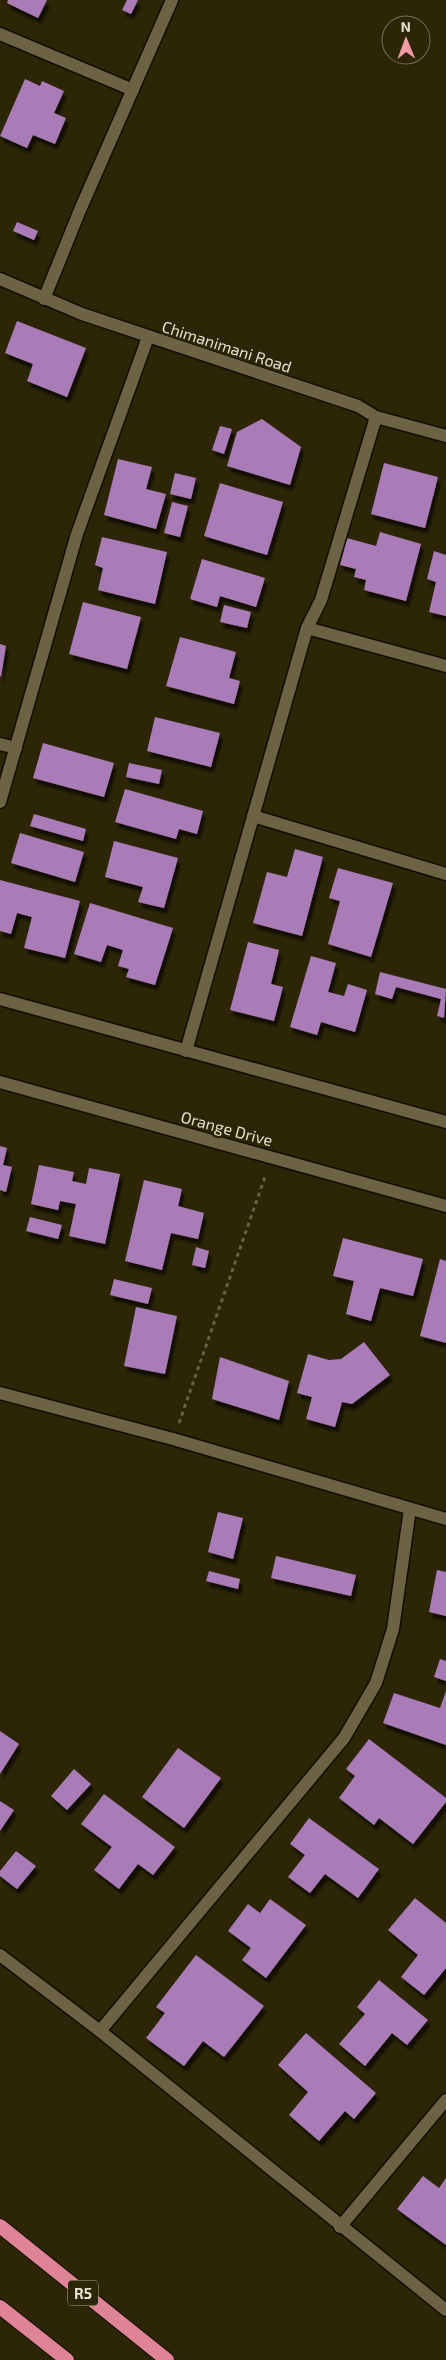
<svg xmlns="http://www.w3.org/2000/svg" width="446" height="2360" font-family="'Exo 2',sans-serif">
<defs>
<filter id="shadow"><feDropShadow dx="3" dy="5.5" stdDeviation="1" flood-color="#0009"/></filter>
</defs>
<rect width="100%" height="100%" fill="#2c2506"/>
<g fill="#a97cb8" filter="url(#shadow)">
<polygon points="8,0 47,0 38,18 7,3"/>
<polygon points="127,0 138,0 131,14 122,10"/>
<polygon points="25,79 40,86 42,81 64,91 54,113 66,118 55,144 33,135 27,148 0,136"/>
<polygon points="17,222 38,231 34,240 13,231"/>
<polygon points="17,321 86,348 67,397 27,381 33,364 5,353"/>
<polygon points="262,419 301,447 290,485 227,466 237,432"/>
<polygon points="220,426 232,429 224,454 212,450"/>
<polygon points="118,459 152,467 146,489 166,494 156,529 104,515"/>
<polygon points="384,463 438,477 425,528 371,514"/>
<polygon points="175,473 196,478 191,499 170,494"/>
<polygon points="220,483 283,502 267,555 204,536"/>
<polygon points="172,502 188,506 180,537 164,533"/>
<polygon points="380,532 421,544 406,601 364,590 366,580 354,577 356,569 340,565 347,538 376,546"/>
<polygon points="102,537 167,552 155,604 98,590 103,568 95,565"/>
<polygon points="434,551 446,555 446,616 429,612 436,582 427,579"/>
<polygon points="202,559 265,578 256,607 220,596 217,607 190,599"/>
<polygon points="83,602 141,617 127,669 69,654"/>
<polygon points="224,605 251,612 247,628 220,622"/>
<polygon points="180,637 236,652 229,678 240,681 234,704 166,686"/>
<polygon points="0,644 6,646 1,677 0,676"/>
<polygon points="155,717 220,733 211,767 147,751"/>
<polygon points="43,743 114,763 104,797 33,778"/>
<polygon points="129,763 162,770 159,784 126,777"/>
<polygon points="125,789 203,811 197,834 179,829 176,839 115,822"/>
<polygon points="34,814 86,829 83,841 30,826"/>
<polygon points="20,833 84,852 75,882 11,863"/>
<polygon points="114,841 178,858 164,908 138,902 143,887 105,877"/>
<polygon points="295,849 323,857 302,936 253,923 267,872 287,877"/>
<polygon points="338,868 393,883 371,957 328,944 340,901 329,898"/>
<polygon points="0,880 80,901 65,958 24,948 32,917 17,913 11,934 0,931"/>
<polygon points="90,903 173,928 155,985 126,977 129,969 118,966 123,950 107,945 101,962 74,954"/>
<polygon points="248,942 279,950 271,984 283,987 274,1021 230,1010"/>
<polygon points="311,956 336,963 328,992 344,996 348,984 367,990 355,1032 321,1022 317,1035 290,1027"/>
<polygon points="380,972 446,989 444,1018 437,1016 441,999 396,987 392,999 375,994"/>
<polygon points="0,1146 7,1148 3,1165 12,1167 6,1192 0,1190"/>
<polygon points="39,1165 74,1172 72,1181 86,1184 89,1168 120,1174 105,1244 69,1236 76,1204 60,1201 58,1210 31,1204"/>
<polygon points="144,1180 182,1189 178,1206 204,1213 198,1239 171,1233 162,1270 125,1261"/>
<polygon points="30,1217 62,1225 58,1239 26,1231"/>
<polygon points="343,1238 423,1259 413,1296 380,1288 371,1321 346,1314 354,1281 333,1276"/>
<polygon points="196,1247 209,1251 205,1268 192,1265"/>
<polygon points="440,1259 446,1261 446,1343 420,1336"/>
<polygon points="114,1279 152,1288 148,1304 110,1295"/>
<polygon points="136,1307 177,1316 165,1374 124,1366"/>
<polygon points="364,1342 390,1375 352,1404 342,1402 335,1427 306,1419 312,1397 297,1393 308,1354 329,1360 341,1359"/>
<polygon points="220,1357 289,1381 279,1420 212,1399"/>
<polygon points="218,1512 243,1518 233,1559 208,1552"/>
<polygon points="276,1556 356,1575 351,1596 271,1578"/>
<polygon points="437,1570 446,1572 446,1616 429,1612"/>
<polygon points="209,1571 240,1579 238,1589 206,1581"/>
<polygon points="440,1659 446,1661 446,1681 434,1677"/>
<polygon points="446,1691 446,1745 383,1723 394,1693 440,1708"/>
<polygon points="0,1731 19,1744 0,1774"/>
<polygon points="369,1739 446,1798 446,1802 413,1844 379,1818 374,1825 339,1798 355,1776 346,1769"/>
<polygon points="178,1748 221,1778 184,1828 142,1797"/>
<polygon points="74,1769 91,1784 67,1810 51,1796"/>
<polygon points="104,1794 175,1847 153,1875 138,1864 119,1889 94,1870 112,1847 81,1824"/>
<polygon points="0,1801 14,1810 0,1831"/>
<polygon points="309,1818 379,1869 358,1898 325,1874 310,1893 288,1877 305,1855 290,1844"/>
<polygon points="16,1851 36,1866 17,1889 0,1876 0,1871"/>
<polygon points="415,1898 446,1923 446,1968 424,1995 401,1977 418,1955 388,1930"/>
<polygon points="270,1899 306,1925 266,1978 242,1960 251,1948 228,1931 248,1904 260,1913"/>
<polygon points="196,1955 264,2006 224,2057 203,2041 184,2066 146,2038 165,2013 156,2007"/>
<polygon points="379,1980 428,2020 407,2045 392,2033 365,2066 339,2044 365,2014 357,2007"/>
<polygon points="306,2033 376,2093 354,2119 345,2111 319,2141 289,2115 308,2092 278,2065"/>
<polygon points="423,2176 439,2188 446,2178 446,2245 397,2209"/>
</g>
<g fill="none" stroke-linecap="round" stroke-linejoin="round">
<defs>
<g id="minor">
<polyline points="0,34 133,90"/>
<polyline points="0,279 82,314 358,406 376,417 446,436"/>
<polyline points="44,299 80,210 172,0"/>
<polyline points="307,628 446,666"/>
<polyline points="0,744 16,748"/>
<polyline points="0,802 77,534 148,337"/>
<polyline points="253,816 446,874"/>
<polyline points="0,999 446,1122"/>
<polyline points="186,1051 307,628 321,600 376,417"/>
<polyline points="0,1393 173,1439 446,1519"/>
<polyline points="0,1955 100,2031 446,2310"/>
<polyline points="100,2031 344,1738 376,1683 393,1629 410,1509"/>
<polyline points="340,2227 446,2100"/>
</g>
<polyline id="tertiary" points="0,1082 446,1206"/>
<g id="trunk">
<polyline points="0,2226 167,2360"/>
<polyline points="0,2307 67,2360"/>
</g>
</defs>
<use href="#minor" stroke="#130e00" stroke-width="15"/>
<use href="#tertiary" stroke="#130e00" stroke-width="15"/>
<use href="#trunk" stroke="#130e00" stroke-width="16"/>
<polyline stroke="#676147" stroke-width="3" stroke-dasharray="4 4" stroke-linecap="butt" points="179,1423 266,1174"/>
<use href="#minor" stroke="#6b6344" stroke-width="12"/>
<use href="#tertiary" stroke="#6b6344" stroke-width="12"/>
<use href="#trunk" stroke="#df8496" stroke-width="14"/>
</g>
<g text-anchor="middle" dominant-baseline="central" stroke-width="5" stroke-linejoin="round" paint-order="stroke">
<rect fill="#2c2506" stroke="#ada893" stroke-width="1" x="68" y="2280.5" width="30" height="25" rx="4"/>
<g font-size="15" font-weight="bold" fill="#e4e0cf">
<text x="83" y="2293">R5</text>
</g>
<g font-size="16" fill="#e4e0cf" stroke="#2c2506">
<text transform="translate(227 346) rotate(18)">Chimanimani Road</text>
<text transform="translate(227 1128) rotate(15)">Orange Drive</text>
</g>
</g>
<g transform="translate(406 40) rotate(359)"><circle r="24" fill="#2c2506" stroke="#767056"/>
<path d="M0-4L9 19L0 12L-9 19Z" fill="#f49aa6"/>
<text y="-8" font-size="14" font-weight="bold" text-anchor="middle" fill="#e4e0cf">N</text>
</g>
</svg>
